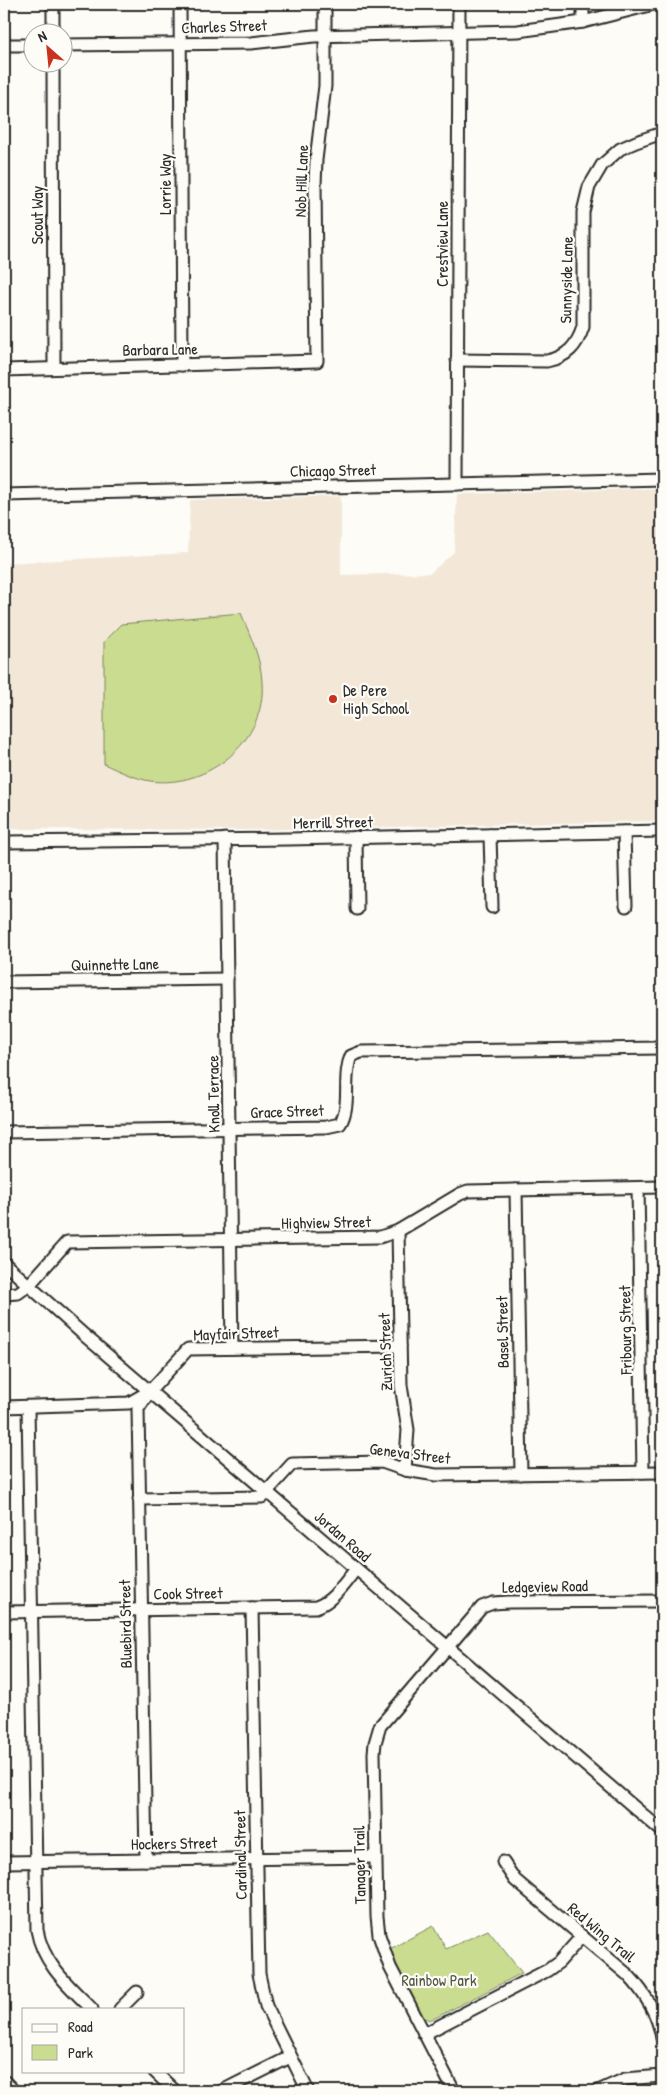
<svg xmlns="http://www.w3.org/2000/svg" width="666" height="2095" font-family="'Patrick Hand',sans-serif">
<rect width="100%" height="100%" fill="#fdfcf7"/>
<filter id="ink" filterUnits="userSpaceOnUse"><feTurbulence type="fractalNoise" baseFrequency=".02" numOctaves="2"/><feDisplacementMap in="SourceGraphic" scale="10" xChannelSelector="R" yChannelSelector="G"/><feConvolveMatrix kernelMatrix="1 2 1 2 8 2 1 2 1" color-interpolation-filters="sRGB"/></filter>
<g filter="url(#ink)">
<polygon fill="#f3e8d8" points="662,488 662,821 243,830 4,829 4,563 188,553 190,500 341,496 341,575 430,573 454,552 457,494"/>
<g fill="#cadc90" stroke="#7a845e">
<path d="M241,613C250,636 261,657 262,682C267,741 208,789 150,781C134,778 119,771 104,764V641L121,624Z"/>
<polygon points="433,1926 446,1949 488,1930 522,1973 435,2018 429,2020 422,2016 388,1950"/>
</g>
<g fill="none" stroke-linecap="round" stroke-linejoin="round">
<defs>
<g id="minor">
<polyline points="53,4 53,32"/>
<polyline points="180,4 182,365"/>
<polyline points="583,22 583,4"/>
<polyline points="4,45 32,45"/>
<polyline points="62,45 251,43 314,36 518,31 583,22 654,4"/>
<polyline points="53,62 54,368"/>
<path d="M457,360L547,361C567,357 577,346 583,327V212L589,187L602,165L620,149L636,142L662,133"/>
<polyline points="4,370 317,361 315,185 316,160 325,86 325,4"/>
<polyline points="457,484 459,4"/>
<polyline points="4,495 662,479"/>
<polyline points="624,832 626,906"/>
<polyline points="490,835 492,907"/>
<polyline points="356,837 357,909"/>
<polyline points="225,839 232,1348"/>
<polyline points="4,842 289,839 662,831"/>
<polyline points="4,982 227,979"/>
<path d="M4,1132L326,1127L340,1124C352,1104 342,1077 351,1056L361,1052L662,1048"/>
<polyline points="638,1188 643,1472"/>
<polyline points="516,1190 521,1474"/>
<polyline points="398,1231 401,1385 408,1430 405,1470"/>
<polyline points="4,1263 84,1335 662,1831"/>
<polyline points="4,1294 18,1293 29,1285 67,1242 380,1237 398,1231 460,1194 468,1191 662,1187"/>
<polyline points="4,1407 129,1403 150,1391 188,1349 400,1346"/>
<path d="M28,1407L37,1930C43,1964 68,1985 92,2009"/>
<polyline points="139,1499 262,1497 292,1464 382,1462 405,1470 436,1475 662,1472"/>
<polyline points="252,1608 259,1974 266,2006 308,2091"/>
<path d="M4,1612L316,1607C333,1602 345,1582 356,1569"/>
<polyline points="146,1860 138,1409 150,1391"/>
<polyline points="4,1862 376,1857"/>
<path d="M503,1862L515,1880L628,1975C645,1993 658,2014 662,2038"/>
<polyline points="120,2009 137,1992"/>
<polyline points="424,2034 548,1970 559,1962 582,1936"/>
<polyline points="154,2071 175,2091"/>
<polyline points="4,2081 14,2091"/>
<polyline points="222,2091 290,2057"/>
<polyline points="454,2091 390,1967 379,1935 377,1916 374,1753 375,1743 380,1726 482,1607 493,1603 509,1602 662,1601"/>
<polyline points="598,2091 625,2079 662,2076"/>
</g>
</defs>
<use href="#minor" stroke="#2b2b2b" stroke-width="15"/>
<use href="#minor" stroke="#fdfcf7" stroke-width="11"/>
</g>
</g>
<circle fill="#c8321e" stroke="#fdfcf7" stroke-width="2" cx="333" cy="699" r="5"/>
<g text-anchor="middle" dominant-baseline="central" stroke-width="4.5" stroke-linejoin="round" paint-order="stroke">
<g font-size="16" fill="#2b2b2b" stroke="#fdfcf7">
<text transform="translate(224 26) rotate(-2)">Charles Street</text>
<text transform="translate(301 181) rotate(-88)">Nob Hill Lane</text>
<text transform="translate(165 184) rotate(-90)">Lorrie Way</text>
<text transform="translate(37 215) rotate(-90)">Scout Way</text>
<text transform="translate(442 244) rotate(-90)">Crestview Lane</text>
<text transform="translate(566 280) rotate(-89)">Sunnyside Lane</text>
<text transform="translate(160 349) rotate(-1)">Barbara Lane</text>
<text transform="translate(333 470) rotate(-1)">Chicago Street</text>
<text transform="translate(333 822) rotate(-1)">Merrill Street</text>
<text transform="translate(115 964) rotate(-1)">Quinnette Lane</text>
<text transform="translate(213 1094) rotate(-91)">Knoll Terrace</text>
<text transform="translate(287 1111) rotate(-2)">Grace Street</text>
<text transform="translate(326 1222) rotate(-1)">Highview Street</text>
<text transform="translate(625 1330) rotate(-91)">Fribourg Street</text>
<text transform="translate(502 1332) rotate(-91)">Basel Street</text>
<text transform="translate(236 1333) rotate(-2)">Mayfair Street</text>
<text transform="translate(385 1352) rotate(-92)">Zurich Street</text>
<text transform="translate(410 1453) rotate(7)">Geneva Street</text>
<text transform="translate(343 1536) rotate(41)">Jordan Road</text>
<text transform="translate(545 1586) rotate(-1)">Ledgeview Road</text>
<text transform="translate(188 1593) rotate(-1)">Cook Street</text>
<text transform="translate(125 1624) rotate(-91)">Bluebird Street</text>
<text transform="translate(174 1843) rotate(-1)">Hockers Street</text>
<text transform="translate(240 1855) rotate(-91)">Cardinal Street</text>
<text transform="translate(359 1865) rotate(-91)">Tanager Trail</text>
<text transform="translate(602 1932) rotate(40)">Red Wing Trail</text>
</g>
<g font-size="16" fill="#2b2b2b" stroke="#fdfcf7" text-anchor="start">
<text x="343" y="690">De Pere<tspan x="343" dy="18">High School</tspan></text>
</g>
<g font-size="16" fill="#535744" stroke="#fdfcf7">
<text x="439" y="1980">Rainbow Park</text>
</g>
</g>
<rect width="666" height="2095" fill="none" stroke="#fdfcf7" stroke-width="20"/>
<rect x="10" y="10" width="646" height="2075" fill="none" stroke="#2b2b2b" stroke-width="2" filter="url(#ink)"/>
<rect x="22" y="2008" width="162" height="65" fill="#fdfcf7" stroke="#a9a8a5"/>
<rect x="32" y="2024" width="25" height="8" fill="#fdfcf7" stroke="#a9a8a5"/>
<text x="68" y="2032" font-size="15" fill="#2b2b2b">Road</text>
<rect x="32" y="2045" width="25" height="15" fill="#cadc90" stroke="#a9a8a5"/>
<text x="68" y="2058" font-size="15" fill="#2b2b2b">Park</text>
<g transform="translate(48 48) rotate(333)"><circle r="24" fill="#fdfcf7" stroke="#a9a8a5"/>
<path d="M0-4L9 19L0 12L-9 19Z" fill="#c8321e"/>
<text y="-8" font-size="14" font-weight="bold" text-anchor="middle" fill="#2b2b2b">N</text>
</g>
</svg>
